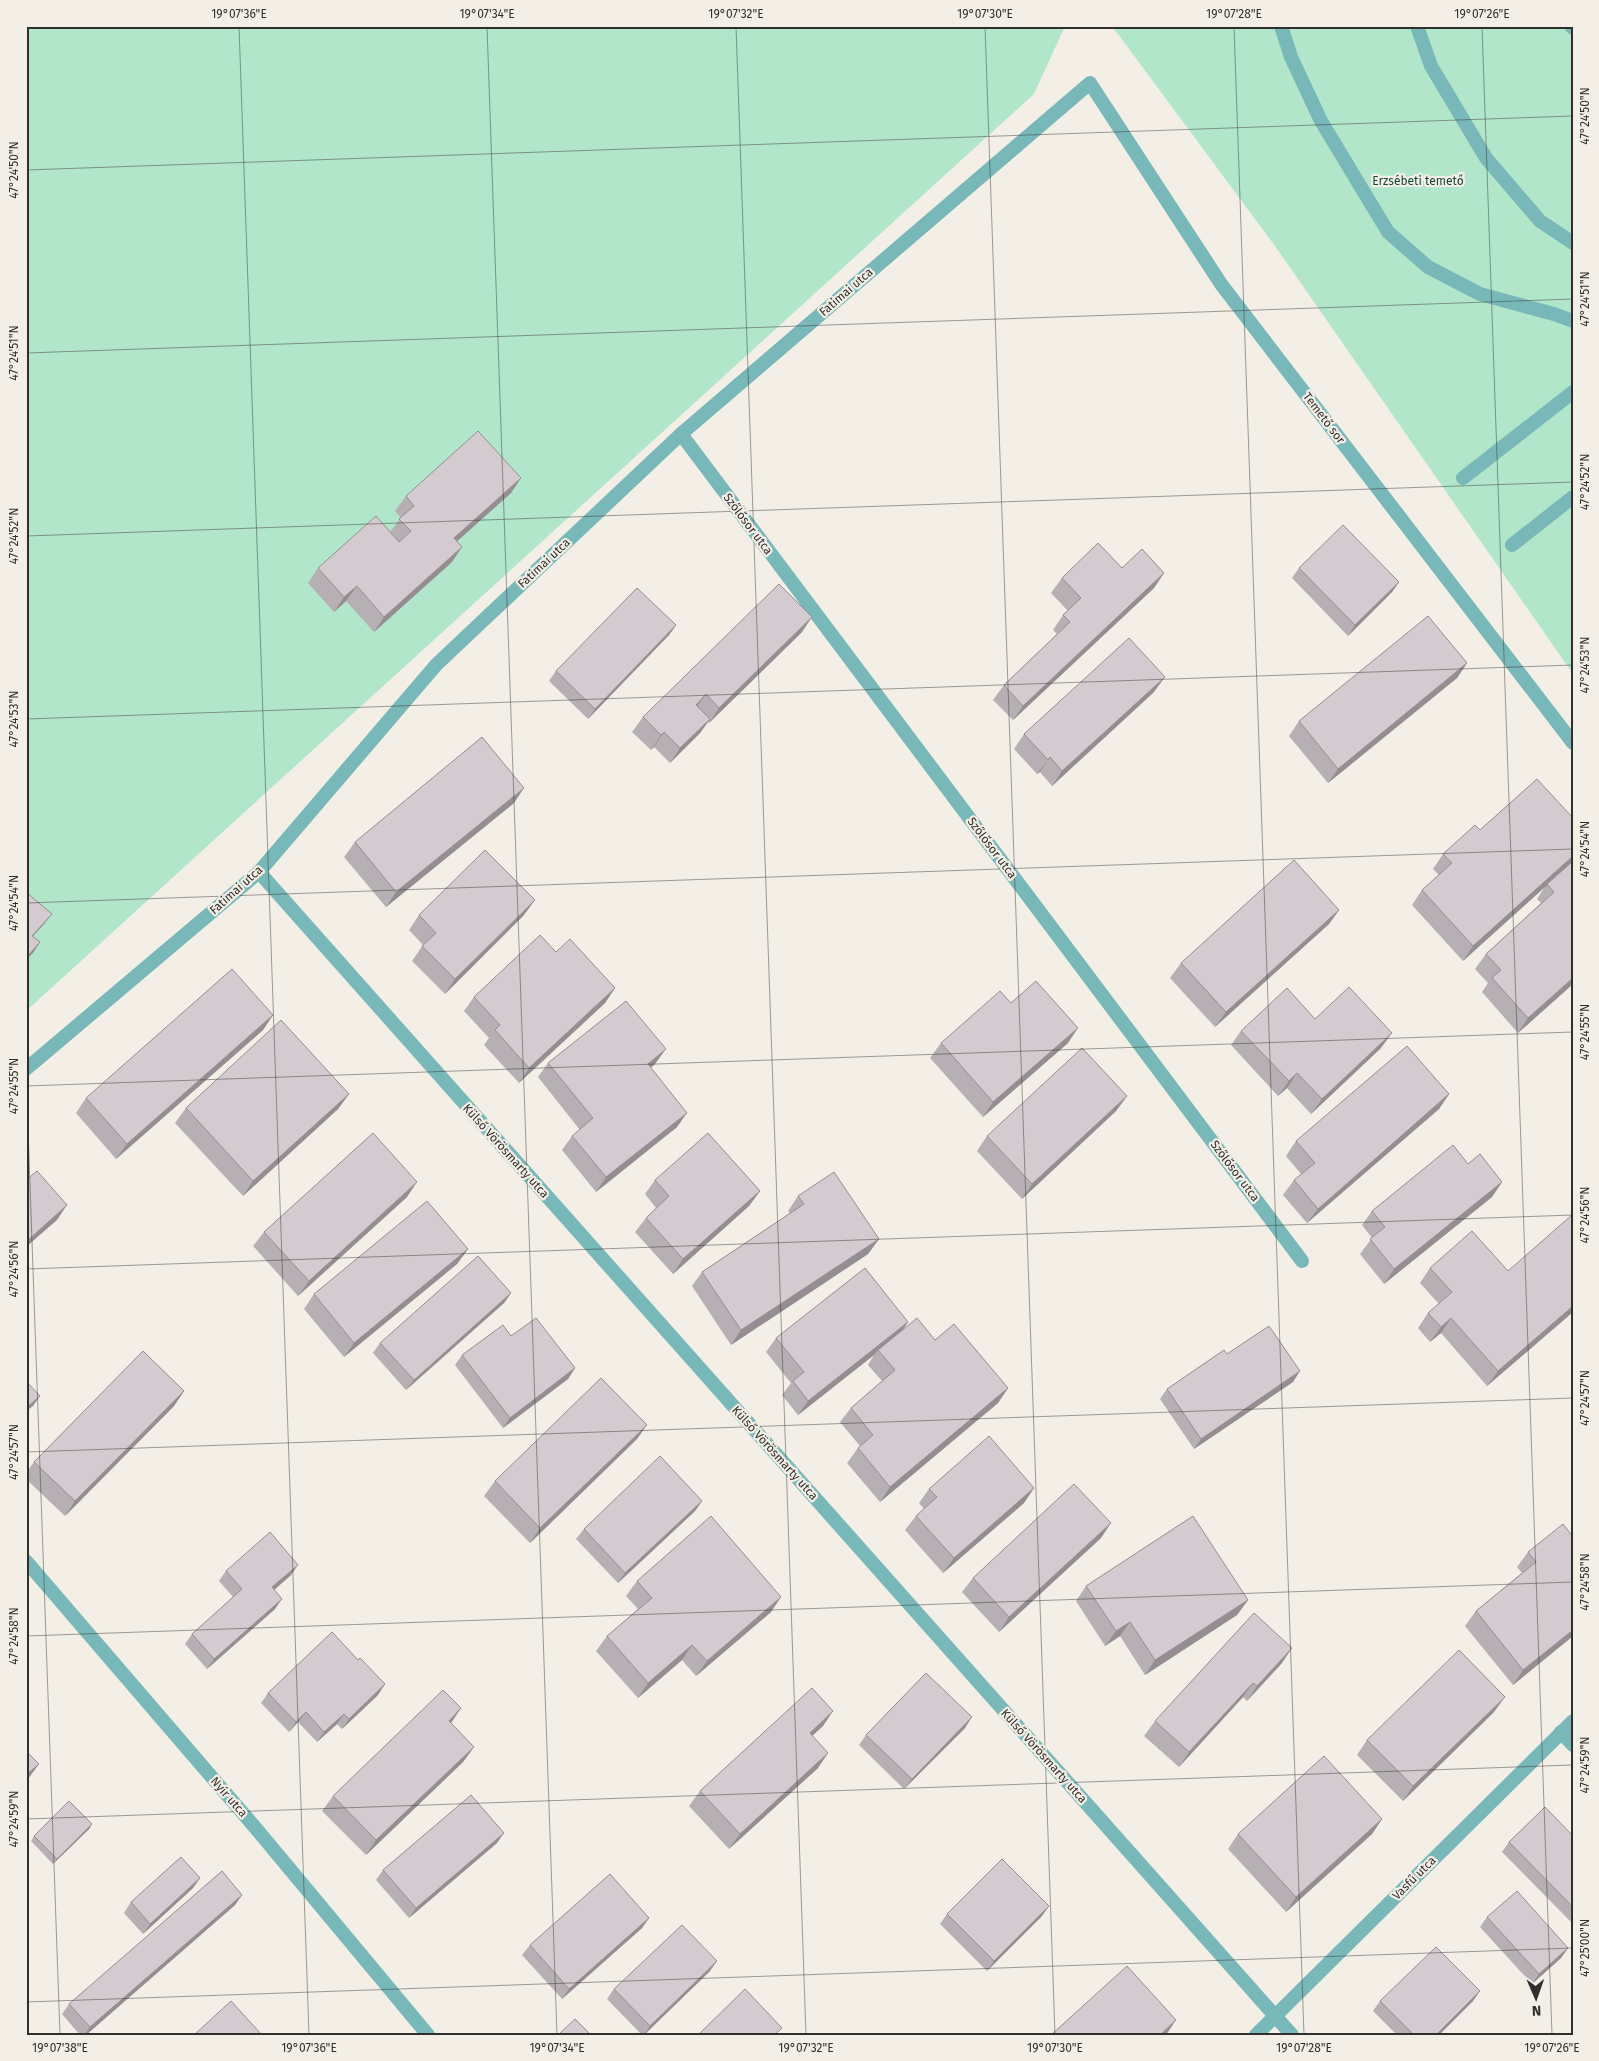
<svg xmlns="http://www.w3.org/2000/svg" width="1599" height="2061" font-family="'Fira Sans',sans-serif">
<rect width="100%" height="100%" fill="#f3efe7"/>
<g fill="#b1e6ca">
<polygon points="26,26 1065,26 1034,94 26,1011"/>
<polygon points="1112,26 1573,26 1573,674 1275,246"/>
</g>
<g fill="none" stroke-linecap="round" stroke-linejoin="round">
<g stroke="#79b8b8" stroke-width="14">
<polyline points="1281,26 1291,57 1321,121 1388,232 1428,267 1480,294 1554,314 1573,321"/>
<polyline points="1417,26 1431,66 1486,158 1540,221 1573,243"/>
<polyline points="1571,26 1573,28"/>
<polyline points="1463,478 1573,392"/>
<polyline points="1512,545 1573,497"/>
</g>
<g stroke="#79b8b8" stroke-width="14">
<polyline points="681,434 1302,1261"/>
<polyline points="259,872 1292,2035"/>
<polyline points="26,1069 259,872 436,665 681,434 1090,83 1221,284 1573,743"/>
<polyline points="26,1561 259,1832 428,2035"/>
<polyline points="1561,1732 1573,1745"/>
<polyline points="1256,2035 1573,1721"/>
</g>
</g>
<g fill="#b6afb3">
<polygon points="511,493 457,541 452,562 374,632 346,601 334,612 308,583 318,568 390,532 401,518 395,511 406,496"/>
<polygon points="1122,568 1164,573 1154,588 1013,720 993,700 1004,685 1057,634 1053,630 1063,615 1068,611 1051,593 1062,578"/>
<polygon points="1299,568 1399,582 1392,592 1348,636 1292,578"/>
<polygon points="676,625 669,635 588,719 549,681 556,671"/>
<polygon points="802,632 709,723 708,722 700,733 670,763 654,747 651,750 632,732 643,717"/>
<polygon points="1467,663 1457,678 1328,783 1289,736 1299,721"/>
<polygon points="1154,692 1052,786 1040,772 1037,774 1014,749 1024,734"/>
<polygon points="1537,779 1573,984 1518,1033 1482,992 1488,983 1475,969 1486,954 1541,903 1537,899 1546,885 1463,961 1412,905 1422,890 1439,875 1433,869 1443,854 1480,830"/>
<polygon points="514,803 386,907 344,857 355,842"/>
<polygon points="1339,910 1329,924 1215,1027 1170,978 1181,963"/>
<polygon points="419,915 524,915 445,994 412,961 423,945 409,930"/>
<polygon points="556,952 615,988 605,1003 519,1083 484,1045 489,1038 464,1011 474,997"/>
<polygon points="1011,1003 1068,1043 983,1117 930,1058 941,1043"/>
<polygon points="273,1015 263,1030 116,1159 76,1113 86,1098"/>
<polygon points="1315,1019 1381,1048 1311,1114 1287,1088 1278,1096 1231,1045 1241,1031"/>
<polygon points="548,1063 655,1064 651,1068 677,1127 596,1192 562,1150 572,1136 580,1130 538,1077"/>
<polygon points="349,1094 338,1109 243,1196 175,1123 186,1108"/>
<polygon points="1449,1094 1439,1109 1307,1223 1283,1195 1294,1180 1301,1174 1286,1156 1296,1141"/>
<polygon points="1127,1096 1116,1111 1022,1199 977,1151 987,1136"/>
<polygon points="655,1180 760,1191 749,1206 673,1274 635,1232 646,1218 656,1208 645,1194"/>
<polygon points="1502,1182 1492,1197 1384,1284 1360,1254 1372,1238 1362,1225 1372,1211"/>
<polygon points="798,1196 879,1239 868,1254 731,1345 692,1286 702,1272 790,1213 788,1211"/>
<polygon points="407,1197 298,1296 253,1246 264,1232"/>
<polygon points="468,1249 457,1264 344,1357 304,1309 314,1294"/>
<polygon points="1430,1268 1508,1271 1573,1312 1487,1386 1441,1333 1430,1342 1418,1328 1428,1313 1439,1304 1420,1283"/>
<polygon points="511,1293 504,1303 406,1390 373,1353 380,1343"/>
<polygon points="908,1322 904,1328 935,1340 1008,1388 998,1403 880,1502 847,1463 858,1448 860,1446 840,1422 851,1408 882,1381 868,1365 874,1355 798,1415 782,1395 791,1383 766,1352 776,1338"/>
<polygon points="511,1336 575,1368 568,1379 503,1428 455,1365 462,1355"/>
<polygon points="1227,1354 1293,1382 1194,1449 1160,1399 1167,1389"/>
<polygon points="184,1391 174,1406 65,1516 26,1479 26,1473 34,1462"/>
<polygon points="637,1439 530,1543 484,1496 495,1481"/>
<polygon points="1034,1488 1024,1503 943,1573 905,1530 916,1516 924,1509 919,1503 929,1489"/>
<polygon points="702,1501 695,1511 618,1583 576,1539 584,1529"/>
<polygon points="1573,1537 1573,1636 1513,1685 1465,1626 1476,1611 1522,1573 1517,1567 1528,1552"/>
<polygon points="1101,1538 999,1632 962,1592 973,1578"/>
<polygon points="226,1571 291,1575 274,1590 275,1609 207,1669 185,1644 192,1634 233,1597 219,1581"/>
<polygon points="637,1581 771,1612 696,1676 682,1660 638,1698 596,1651 607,1636 638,1609 626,1596"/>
<polygon points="1086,1586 1248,1600 1237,1615 1145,1675 1120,1636 1105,1646 1076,1601"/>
<polygon points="1282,1663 1247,1701 1243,1697 1179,1767 1144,1736 1155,1721"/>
<polygon points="268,1693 378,1695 342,1729 337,1724 317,1742 298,1722 289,1732 261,1703"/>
<polygon points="461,1708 451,1723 474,1747 463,1762 366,1855 322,1811 333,1796"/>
<polygon points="1494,1712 1403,1801 1357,1755 1367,1740"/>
<polygon points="823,1726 812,1736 818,1768 729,1849 689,1806 700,1791"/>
<polygon points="965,1728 904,1789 859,1745 866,1735"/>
<polygon points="1382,1819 1372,1834 1286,1912 1228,1849 1238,1834"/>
<polygon points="92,1824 89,1829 53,1864 31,1841 34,1836"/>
<polygon points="1573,1836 1573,1924 1502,1852 1509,1842"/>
<polygon points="497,1843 409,1918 376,1880 383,1870"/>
<polygon points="200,1878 193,1888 143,1934 124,1913 131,1902"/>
<polygon points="242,1895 235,1905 86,2035 80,2035 62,2014 69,2004"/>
<polygon points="947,1914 1042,1916 987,1971 940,1924"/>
<polygon points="1487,1917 1568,1948 1561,1958 1532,1984 1480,1927"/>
<polygon points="649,1918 642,1928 562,1999 522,1955 530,1945"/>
<polygon points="710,1971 644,2035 642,2035 607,1999 614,1989"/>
<polygon points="1380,2001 1473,2001 1439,2035 1397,2035 1373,2011"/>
</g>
<g fill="#948e92">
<polygon points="521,478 511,493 444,553 454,538"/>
<polygon points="462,547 452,562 374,632 384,617"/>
<polygon points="1164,573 1154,588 1013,720 1023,706"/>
<polygon points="1399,582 1392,592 1348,636 1355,625"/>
<polygon points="357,586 346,601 334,612 344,597"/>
<polygon points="812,617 802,632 709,723 719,708"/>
<polygon points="676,625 669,635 588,719 595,709"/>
<polygon points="1467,663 1457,678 1328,783 1338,769"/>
<polygon points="1165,677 1154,692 1052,786 1062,771"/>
<polygon points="706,694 695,709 696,705"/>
<polygon points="710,719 700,733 670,763 680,748"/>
<polygon points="664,732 654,747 651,750 661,735"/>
<polygon points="1050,757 1040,772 1037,774 1048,760"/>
<polygon points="524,788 514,803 386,907 396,892"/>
<polygon points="1573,856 1573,862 1463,961 1473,946"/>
<polygon points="535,900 524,915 445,994 455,979"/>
<polygon points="1339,910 1329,924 1215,1027 1226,1012"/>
<polygon points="52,914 44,924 26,944 32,936"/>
<polygon points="40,942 33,953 26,960 26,958"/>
<polygon points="1573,978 1573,984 1518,1033 1528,1018"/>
<polygon points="615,988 605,1003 519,1083 529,1068"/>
<polygon points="273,1015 263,1030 116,1159 127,1144"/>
<polygon points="1078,1028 1068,1043 983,1117 993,1102"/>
<polygon points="1392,1033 1381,1048 1311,1114 1322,1099"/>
<polygon points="666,1049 655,1064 637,1079 648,1064"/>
<polygon points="1297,1073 1287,1088 1278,1096 1289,1081"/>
<polygon points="349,1094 338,1109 243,1196 253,1181"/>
<polygon points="1449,1094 1439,1109 1307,1223 1318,1209"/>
<polygon points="1127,1096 1116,1111 1022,1199 1032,1184"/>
<polygon points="687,1113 677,1127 596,1192 606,1177"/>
<polygon points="417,1182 407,1197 298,1296 309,1281"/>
<polygon points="1502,1182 1492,1197 1384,1284 1394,1269"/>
<polygon points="760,1191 749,1206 673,1274 683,1259"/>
<polygon points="67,1205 57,1220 26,1247 26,1242"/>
<polygon points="879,1239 868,1254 731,1345 741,1330"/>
<polygon points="468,1249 457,1264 344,1357 354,1343"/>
<polygon points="511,1293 504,1303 406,1390 414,1380"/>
<polygon points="1573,1306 1573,1312 1487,1386 1498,1371"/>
<polygon points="1451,1318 1441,1333 1430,1342 1441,1327"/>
<polygon points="908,1322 898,1337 878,1350 874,1355 798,1415 808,1401"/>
<polygon points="575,1368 568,1379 503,1428 510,1418"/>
<polygon points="1300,1371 1293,1382 1194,1449 1201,1439"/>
<polygon points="1008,1388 998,1403 880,1502 890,1487"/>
<polygon points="184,1391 174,1406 65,1516 75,1501"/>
<polygon points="40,1396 33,1406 26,1411 26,1408"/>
<polygon points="647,1425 637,1439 530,1543 540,1528"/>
<polygon points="1034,1488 1024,1503 943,1573 954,1558"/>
<polygon points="702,1501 695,1511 618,1583 625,1573"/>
<polygon points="1111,1523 1101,1538 999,1632 1009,1617"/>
<polygon points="298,1565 291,1575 265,1598 272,1587"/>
<polygon points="781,1597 771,1612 696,1676 707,1661"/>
<polygon points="282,1599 275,1609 207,1669 214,1659"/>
<polygon points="1248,1600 1237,1615 1145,1675 1155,1660"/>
<polygon points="1130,1622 1120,1636 1105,1646 1116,1631"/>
<polygon points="1573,1630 1573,1636 1513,1685 1523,1670"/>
<polygon points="692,1645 682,1660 638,1698 648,1683"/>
<polygon points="1292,1648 1282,1663 1247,1701 1257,1686"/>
<polygon points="1253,1683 1243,1697 1179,1767 1189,1752"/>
<polygon points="385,1684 378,1695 342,1729 349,1719"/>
<polygon points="1505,1697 1494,1712 1403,1801 1413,1786"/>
<polygon points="461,1708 451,1723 449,1721"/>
<polygon points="833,1711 823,1726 799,1748 810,1733"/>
<polygon points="306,1712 298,1722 289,1732 296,1722"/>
<polygon points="344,1714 337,1724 317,1742 324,1732"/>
<polygon points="972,1717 965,1728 904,1789 912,1779"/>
<polygon points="474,1747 463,1762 366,1855 376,1840"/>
<polygon points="828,1753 818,1768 729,1849 740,1834"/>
<polygon points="39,1764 28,1779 26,1781 26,1775"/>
<polygon points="1382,1819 1372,1834 1286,1912 1296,1897"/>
<polygon points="92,1824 89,1829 53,1864 57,1859"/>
<polygon points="504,1833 497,1843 409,1918 416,1908"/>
<polygon points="200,1878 193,1888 143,1934 150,1924"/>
<polygon points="242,1895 235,1905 86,2035 84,2035 90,2027"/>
<polygon points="1049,1906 1042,1916 987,1971 994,1961"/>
<polygon points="649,1918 642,1928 562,1999 569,1989"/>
<polygon points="1568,1948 1561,1958 1532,1984 1539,1974"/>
<polygon points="717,1961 710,1971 644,2035 650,2026"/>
<polygon points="1480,1991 1473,2001 1439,2035 1436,2035"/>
<polygon points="1176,2020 1166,2035 1160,2035"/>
</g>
<g fill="#d4cbd0" stroke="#948e92">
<polygon points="478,431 521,478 454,538 462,547 384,617 357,586 344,597 318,568 376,516 399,542 411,531 399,519 414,506 406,496"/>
<polygon points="1343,525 1399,582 1355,625 1299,568"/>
<polygon points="1098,543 1122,568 1142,549 1164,573 1023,706 1004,685 1070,622 1063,615 1081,598 1062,578"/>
<polygon points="779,584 812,617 719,708 706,694 696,705 710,719 680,748 664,732 661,735 643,717"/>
<polygon points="637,588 676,625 595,709 556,671"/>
<polygon points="1428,616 1467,663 1338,769 1299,721"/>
<polygon points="1129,638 1165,677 1062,771 1050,757 1048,760 1024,734"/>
<polygon points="482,737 524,788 396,892 355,842"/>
<polygon points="1537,779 1573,818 1573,856 1473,946 1422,890 1452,863 1443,854 1475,825 1480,830"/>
<polygon points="485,850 535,900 455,979 422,946 436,933 419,915"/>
<polygon points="1294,860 1339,910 1226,1012 1181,963"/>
<polygon points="1573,861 1573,978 1528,1018 1492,978 1501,970 1486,954 1554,892 1547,884"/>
<polygon points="26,892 52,914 32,936 40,942 26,958"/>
<polygon points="540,935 556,952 570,939 615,988 529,1068 495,1030 500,1025 474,997"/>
<polygon points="232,969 273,1015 127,1144 86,1098"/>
<polygon points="1036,981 1078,1028 993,1102 941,1043 1000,991 1011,1003"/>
<polygon points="1349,987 1392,1033 1322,1099 1297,1073 1289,1081 1241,1031 1287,988 1315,1019"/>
<polygon points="626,1001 666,1049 648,1064 687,1113 606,1177 572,1136 593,1118 548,1063"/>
<polygon points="281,1020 349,1094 253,1181 186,1108"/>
<polygon points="1407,1046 1449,1094 1318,1209 1294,1180 1315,1163 1296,1141"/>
<polygon points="1082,1048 1127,1096 1032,1184 987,1136"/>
<polygon points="373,1133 417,1182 309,1281 264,1232"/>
<polygon points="708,1133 760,1191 683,1259 646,1218 669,1196 655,1180"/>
<polygon points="1453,1145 1468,1164 1480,1154 1502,1182 1394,1269 1370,1239 1385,1227 1372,1211"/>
<polygon points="37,1171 67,1205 26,1242 26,1180"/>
<polygon points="834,1172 879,1239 741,1330 702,1272 804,1204 798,1196"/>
<polygon points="427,1201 468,1249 354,1343 314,1294"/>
<polygon points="1573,1214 1573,1306 1498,1371 1451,1318 1441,1327 1428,1313 1452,1292 1430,1268 1472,1231 1508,1271"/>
<polygon points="478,1256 511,1293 414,1380 380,1343"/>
<polygon points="865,1268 908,1322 808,1401 793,1381 804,1372 776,1338"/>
<polygon points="536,1318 575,1368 510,1418 462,1355 503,1325 511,1336"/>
<polygon points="917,1318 935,1340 954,1324 1008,1388 890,1487 858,1448 873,1435 851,1408 895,1370 878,1350"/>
<polygon points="1269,1326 1300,1371 1201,1439 1167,1389 1224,1350 1227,1354"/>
<polygon points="143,1351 184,1391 75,1501 34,1462"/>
<polygon points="601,1378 647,1425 540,1528 495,1481"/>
<polygon points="26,1381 40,1396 26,1408"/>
<polygon points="989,1436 1034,1488 954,1558 916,1516 937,1497 929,1489"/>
<polygon points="660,1456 702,1501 625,1573 584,1529"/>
<polygon points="1074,1484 1111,1523 1009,1617 973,1578"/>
<polygon points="711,1516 781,1597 707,1661 692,1645 648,1683 607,1636 652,1598 637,1581"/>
<polygon points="1193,1516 1248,1600 1155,1660 1130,1622 1116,1631 1086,1586"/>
<polygon points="1563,1524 1573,1537 1573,1630 1523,1670 1476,1611 1536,1562 1528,1552"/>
<polygon points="270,1532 298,1565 272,1587 282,1599 214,1659 192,1634 242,1589 226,1571"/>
<polygon points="1254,1613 1292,1648 1257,1686 1253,1683 1189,1752 1155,1721"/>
<polygon points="332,1632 358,1660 360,1658 385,1684 349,1719 344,1714 324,1732 306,1712 296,1722 268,1693"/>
<polygon points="1459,1650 1505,1697 1413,1786 1367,1740"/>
<polygon points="926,1673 972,1717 912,1779 866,1735"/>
<polygon points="812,1688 833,1711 810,1733 828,1753 740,1834 700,1791"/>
<polygon points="443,1690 461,1708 449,1721 474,1747 376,1840 333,1796"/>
<polygon points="26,1751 39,1764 26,1775"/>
<polygon points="1324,1756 1382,1819 1296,1897 1238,1834"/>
<polygon points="471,1795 504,1833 416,1908 383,1870"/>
<polygon points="69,1801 92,1824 57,1859 34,1836"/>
<polygon points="1545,1807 1573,1836 1573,1907 1509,1842"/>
<polygon points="181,1857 200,1878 150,1924 131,1902"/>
<polygon points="1002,1859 1049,1906 994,1961 947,1914"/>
<polygon points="222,1871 242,1895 90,2027 69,2004"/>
<polygon points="610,1874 649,1918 569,1989 530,1945"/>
<polygon points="1517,1891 1568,1948 1539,1974 1487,1917"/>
<polygon points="682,1925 717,1961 650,2026 614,1989"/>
<polygon points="1436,1947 1480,1991 1436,2035 1414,2035 1380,2001"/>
<polygon points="1127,1966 1176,2020 1160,2035 1051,2035"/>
<polygon points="745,1989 782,2028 774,2035 698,2035"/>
<polygon points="231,2001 262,2035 194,2035"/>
<polygon points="575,2019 591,2035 558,2035"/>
</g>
<path fill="none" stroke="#312f2c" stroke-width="1" stroke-opacity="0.45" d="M239,26L309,2035M487,26L557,2035M736,26L806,2035M985,26L1055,2035M1234,26L1304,2035M1482,26L1552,2035M26,170L1573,116M26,353L1573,299M26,536L1573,482M26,719L1573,665M26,903L1573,849M26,1071L60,2035M26,1086L1573,1032M26,1269L1573,1215M26,1452L1573,1398M26,1636L1573,1582M26,1819L1573,1765M26,2002L1573,1948"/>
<g text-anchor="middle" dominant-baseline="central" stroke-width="4.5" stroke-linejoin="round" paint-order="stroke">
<g font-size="12" fill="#144933" stroke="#f3efe7">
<text x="1418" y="181">Erzsébeti temető</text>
</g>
<g font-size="12" fill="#312f2c" stroke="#f3efe7">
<text transform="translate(846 292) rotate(-41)">Fatimai utca</text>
<text transform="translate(1324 418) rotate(53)">Temető sor</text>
<text transform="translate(748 524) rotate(53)">Szőlősor utca</text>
<text transform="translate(544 563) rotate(-43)">Fatimai utca</text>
<text transform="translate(992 848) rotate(53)">Szőlősor utca</text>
<text transform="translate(236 890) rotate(-42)">Fatimai utca</text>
<text transform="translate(506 1151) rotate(48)">Külső Vörösmarty utca</text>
<text transform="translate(1235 1171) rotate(53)">Szőlősor utca</text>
<text transform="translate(775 1453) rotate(48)">Külső Vörösmarty utca</text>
<text transform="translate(1044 1756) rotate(48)">Külső Vörösmarty utca</text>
<text transform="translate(229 1797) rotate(49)">Nyír utca</text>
<text transform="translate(1414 1878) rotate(-45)">Vasfű utca</text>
</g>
</g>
<rect width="1599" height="2061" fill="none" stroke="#f3efe7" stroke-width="55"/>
<g transform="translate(1536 1998) rotate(178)" stroke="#f3efe7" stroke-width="4" paint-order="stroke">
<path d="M0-4L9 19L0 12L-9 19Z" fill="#312f2c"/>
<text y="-8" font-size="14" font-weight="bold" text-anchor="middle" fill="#312f2c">N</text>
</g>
<rect x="28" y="28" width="1544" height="2006" fill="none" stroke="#312f2c" stroke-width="2"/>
<g font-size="12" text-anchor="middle" fill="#312f2c">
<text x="239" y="18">19°07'36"E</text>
<text x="487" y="18">19°07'34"E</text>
<text x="736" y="18">19°07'32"E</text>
<text x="985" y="18">19°07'30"E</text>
<text x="1234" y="18">19°07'28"E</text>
<text x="1482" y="18">19°07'26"E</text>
<text transform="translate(1585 116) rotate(-90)" y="4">47°24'50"N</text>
<text transform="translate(14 170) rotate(-90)" y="4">47°24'50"N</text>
<text transform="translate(1585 299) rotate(-90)" y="4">47°24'51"N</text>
<text transform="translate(14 353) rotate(-90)" y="4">47°24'51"N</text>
<text transform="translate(1585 482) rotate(-90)" y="4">47°24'52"N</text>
<text transform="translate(14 536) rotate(-90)" y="4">47°24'52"N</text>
<text transform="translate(1585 665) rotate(-90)" y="4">47°24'53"N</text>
<text transform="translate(14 719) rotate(-90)" y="4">47°24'53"N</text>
<text transform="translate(1585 849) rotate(-90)" y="4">47°24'54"N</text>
<text transform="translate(14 903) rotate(-90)" y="4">47°24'54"N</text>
<text transform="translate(1585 1032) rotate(-90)" y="4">47°24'55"N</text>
<text transform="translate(14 1086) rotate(-90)" y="4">47°24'55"N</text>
<text transform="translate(1585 1215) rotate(-90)" y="4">47°24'56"N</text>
<text transform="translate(14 1269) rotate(-90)" y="4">47°24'56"N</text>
<text transform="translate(1585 1398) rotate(-90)" y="4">47°24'57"N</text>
<text transform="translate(14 1452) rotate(-90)" y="4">47°24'57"N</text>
<text transform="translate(1585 1582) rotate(-90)" y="4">47°24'58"N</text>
<text transform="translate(14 1636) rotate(-90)" y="4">47°24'58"N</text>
<text transform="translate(1585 1765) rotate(-90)" y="4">47°24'59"N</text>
<text transform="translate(14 1819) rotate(-90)" y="4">47°24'59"N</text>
<text transform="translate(1585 1948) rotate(-90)" y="4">47°25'00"N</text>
<text x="60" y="2052">19°07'38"E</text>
<text x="309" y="2052">19°07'36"E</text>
<text x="557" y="2052">19°07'34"E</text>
<text x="806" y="2052">19°07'32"E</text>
<text x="1055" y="2052">19°07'30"E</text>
<text x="1304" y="2052">19°07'28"E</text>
<text x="1552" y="2052">19°07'26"E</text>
</g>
</svg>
